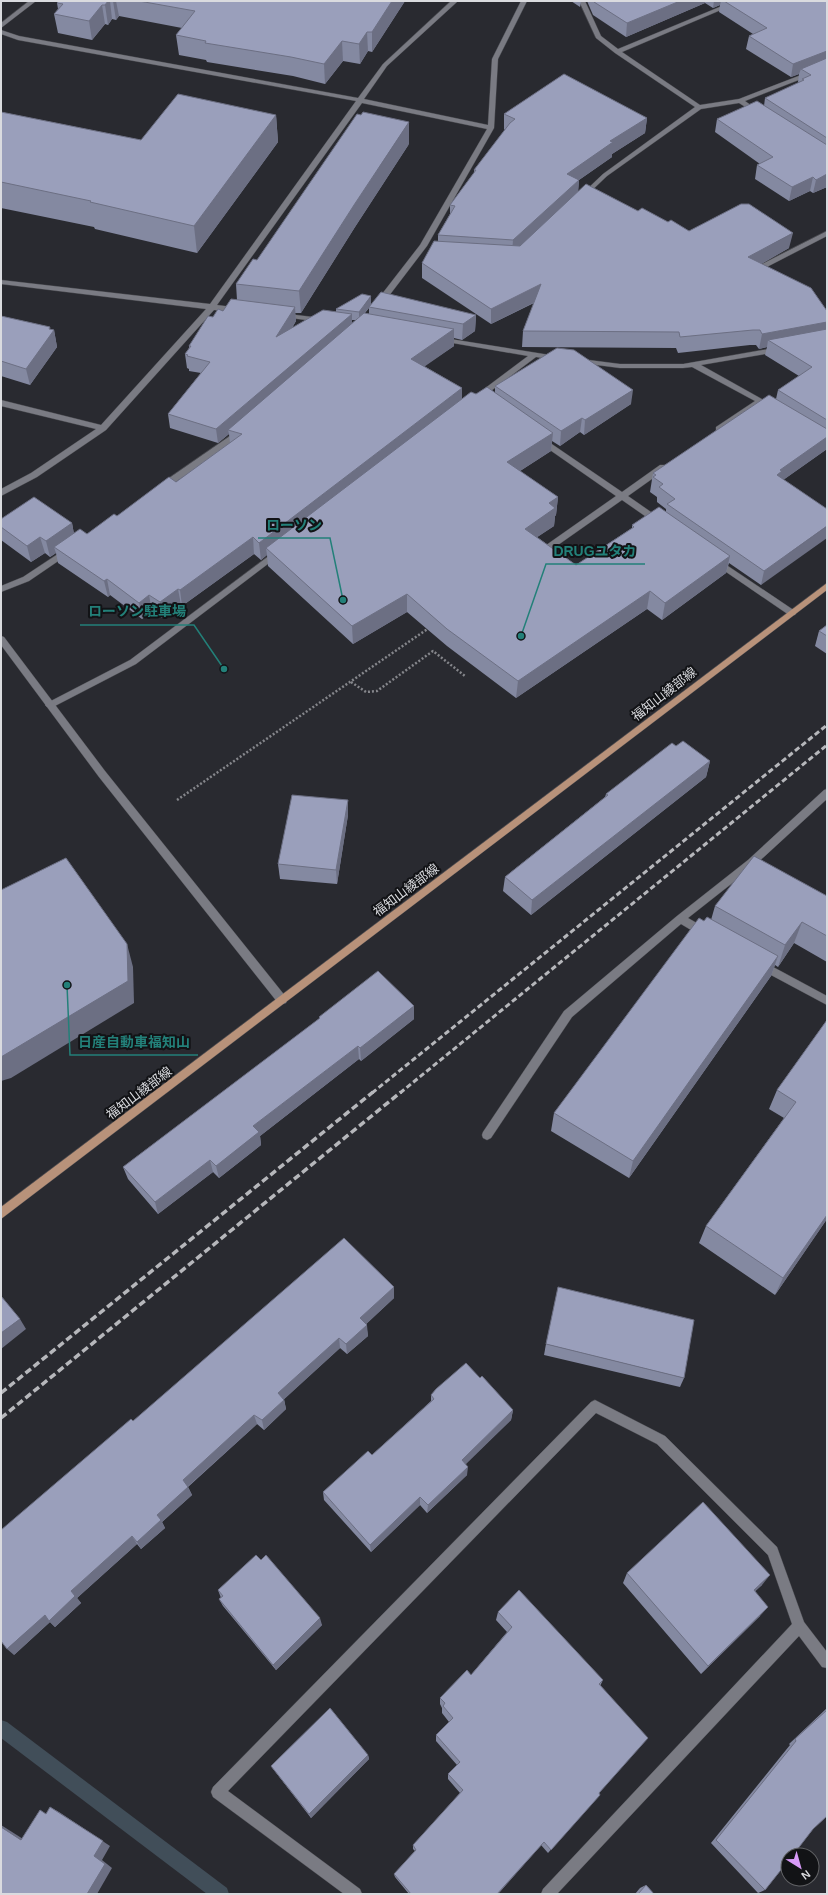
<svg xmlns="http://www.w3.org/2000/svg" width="828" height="1895" font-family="Arial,'Noto Sans JP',sans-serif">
<rect width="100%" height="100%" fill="#292a30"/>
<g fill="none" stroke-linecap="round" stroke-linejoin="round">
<polygon fill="#414e59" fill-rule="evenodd" points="1,1720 7,1722 227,1888 229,1894 207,1894 1,1738"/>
<defs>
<g id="lane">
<polygon points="827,789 827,799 754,866 688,918 709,930 710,933 709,936 701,936 681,924 572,1017 491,1138 487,1140 483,1138 482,1135 483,1132 564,1011 677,916 748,860 824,790"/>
<polygon points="762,961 827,996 827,1005 758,968 757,965 758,962"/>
</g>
<g id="street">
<polygon points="29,1 36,1 1,28 1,23"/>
<polygon points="451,1 458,1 387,66 364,99 488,125 492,59 521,1 527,1 498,59 494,128 427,246 382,305 379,305 375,303 420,245 487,129 362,103 217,305 240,308 240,312 214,310 106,430 37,477 1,496 1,489 31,473 96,429 1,406 1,400 101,425 206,309 1,284 1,280 210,304 356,101 18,40 1,34 1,30 19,36 358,98 383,64"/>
<polygon points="579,1 585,1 601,36 618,49 734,1 742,1 622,52 700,105 739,99 827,65 827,69 745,101 759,111 759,113 755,113 739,103 701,109 607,176 586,196 582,196 582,194 603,174 695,107 615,53 596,38"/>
<polygon points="827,231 827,236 755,273 749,273 748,271"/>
<polygon points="280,313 321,318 325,320 321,322 283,317 280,317"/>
<polygon points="438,337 556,356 560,358 556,360 536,357 479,400 475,397 476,395 528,356 441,341 438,341"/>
<polygon points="780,347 784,349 783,351 701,365 769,403 765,406 761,404 719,432 716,431 716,427 755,401 692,367 683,368 620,368 581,363 577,361 581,359 620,364 683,364"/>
<polygon points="240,429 244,432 243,434 230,445 165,489 159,489 159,485"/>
<polygon points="540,436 622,492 660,465 666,465 666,469 628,496 661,519 661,523 655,523 622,500 548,552 542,552 542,548 616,496 537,441 537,437"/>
<polygon points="67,548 70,549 70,553 29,581 1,592 1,586 23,577"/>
<polygon points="278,549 282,552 281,554 136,664 53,707 47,707 45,705 47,703 130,660"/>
<polygon points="716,558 795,611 796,613 795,615 789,615 713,563 713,559"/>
<polygon points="595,1400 665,1436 777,1547 804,1622 827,1652 827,1668 822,1667 799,1636 557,1894 541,1894 543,1889 792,1624 768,1555 657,1444 596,1413 228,1791 360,1889 362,1894 344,1894 213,1797 211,1792 213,1787 591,1402"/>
</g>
<polygon id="secondary" points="1,636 4,637 105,771 286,997 287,1000 286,1003 282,1004 278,1003 99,777 1,645"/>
<polygon id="primary" points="827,583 827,590 1,1219 1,1207"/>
</defs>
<use href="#lane" stroke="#46474c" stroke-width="1"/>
<use href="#street" stroke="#46474c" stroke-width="1"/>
<use href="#secondary" stroke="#46474c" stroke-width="1"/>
<use href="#primary" stroke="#46474c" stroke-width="1"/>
<g stroke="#85868b" stroke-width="2.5" stroke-dasharray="2 2" stroke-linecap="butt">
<polyline points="351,682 366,692 377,691 433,651 465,676"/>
<polyline points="177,800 429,628"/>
</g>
<use href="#lane" fill="#7a7b83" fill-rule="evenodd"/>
<use href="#street" fill="#7a7b83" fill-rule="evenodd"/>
<use href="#secondary" fill="#7a7b83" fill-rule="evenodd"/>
<use href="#primary" fill="#b8927a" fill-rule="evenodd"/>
<g stroke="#b6b7bb" stroke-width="3" stroke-dasharray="5.5 3" stroke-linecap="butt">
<polyline points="372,1093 827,725"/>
<polyline points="400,1093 827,745"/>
</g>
<g stroke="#b6b7bb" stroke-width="3.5" stroke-dasharray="7 3.5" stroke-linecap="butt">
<polyline points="1,1393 373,1092"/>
<polyline points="1,1418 401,1092"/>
</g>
</g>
<g fill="#8489a1" fill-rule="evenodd">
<polygon points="59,1 405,1 372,52 368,51 360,64 343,61 325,84 293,76 207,62 206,60 179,55 176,35 182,28 119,16 116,20 112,19 108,25 105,24 92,40 58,33 54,14 58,9 57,3"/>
<polygon points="571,1 581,1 580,7"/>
<polygon points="587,1 827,1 827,187 813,193 810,191 789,201 755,179 757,165 760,164 715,132 717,119 764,106 765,98 799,83 798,82 799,74 791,77 746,49 749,36 753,34 719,12 720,5 713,8 705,3 626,37 593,15"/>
<polygon points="1,112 141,140 276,115 278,142 197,253 95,229 94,227 1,208"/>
<path d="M504,114L647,118L645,133L612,154V157L579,180L578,191L638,211L668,222L689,231L789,248L761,264L827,311V449L783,480L827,509L761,585L729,563L726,573L662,620L647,609L516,698L447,646L407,612L353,644L268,566L267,555L261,560L254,554L182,606L181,605L162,618L152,611L142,619L110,595L108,597L58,563L56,553L50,557L45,553L31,562L1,540V519L72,523L74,534H87L117,516L176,482L230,443L229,434L218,443L170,428L168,414L201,373L189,371V369L187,368L185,354L189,348V346L213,317L223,311L237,300L236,284L257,260L409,144L355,227L301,313H295L296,321L292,328L336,312V309L371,304L476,315L475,331L462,340L454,338V346L424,366L462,388V399L476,394L495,393V386L631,404L584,435L580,432L560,446L552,441L551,451L520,471L558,497L556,515L555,516L554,526L537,537L576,565L632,528V525L666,512V509L657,502V497L650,492L653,473L776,399L778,390L799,376L765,355L767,347L759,349L756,345H750L678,353L676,348L522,347L523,331L534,303L491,324L422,278V263L438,241V235L450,214V205L474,173V170L505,130L504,129ZM369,308V314L365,313ZM352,320H356L352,323Z"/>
<polygon points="1,316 50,327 50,329 54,330 57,347 30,385 1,376"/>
<polygon points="827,625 827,654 815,646 819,631"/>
<polygon points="676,746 710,761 706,777 531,915 503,891 505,877 605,797 606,794"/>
<polygon points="348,800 348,815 337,884 280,879 278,864"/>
<polygon points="827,896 827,962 794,943 778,967 775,965 771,976 629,1178 551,1131 554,1113 704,921 711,920 715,906"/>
<polygon points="319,1017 414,1019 361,1061 359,1059 260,1136 261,1145 219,1178 213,1172 158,1214 128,1179 123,1167 319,1019"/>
<polygon points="827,1020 827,1219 775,1295 699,1243 706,1226 784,1118 769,1109 777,1090"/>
<polygon points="394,1287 394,1298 366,1324 368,1336 347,1354 340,1348 284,1399 286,1409 264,1430 257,1424 188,1487 192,1495 162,1522 165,1528 141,1549 137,1544 77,1598 81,1603 55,1627 50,1622 14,1655 133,1421"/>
<polygon points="546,1344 684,1378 680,1387 544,1355"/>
<polygon points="480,1378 513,1410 511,1420 465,1464 467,1475 427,1513 420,1505 371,1552 324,1500 323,1492 372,1455 431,1401 431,1395"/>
<polygon points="261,1560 322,1625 276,1670 223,1606 219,1599 221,1598 218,1590"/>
<polygon points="627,1573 762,1585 755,1591 760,1616 701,1674 623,1583"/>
<polygon points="498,1612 603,1680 600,1686 599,1794 596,1799 548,1853 541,1845 498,1894 409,1894 395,1877 394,1874 415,1851 413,1849 413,1845 460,1793 448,1779 448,1774 457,1765 436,1741 436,1735 449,1722 442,1713 442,1708 440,1704 440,1698 471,1675 507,1632 496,1620"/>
<polygon points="827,1708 827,1816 813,1829 765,1890 758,1893 711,1843 790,1745 789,1744"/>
<polygon points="368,1755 369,1759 311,1818 274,1770 271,1766"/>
<polygon points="646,1885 654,1894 635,1894 640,1888"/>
</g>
<g fill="#6c6f83">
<polygon points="108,1 110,1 112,19 108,25 105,5"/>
<polygon points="113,1 116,1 119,16 116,20"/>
<polygon points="392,1 405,1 372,52 372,32"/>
<polygon points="680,1 705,1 705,3 626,37 627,23"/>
<polygon points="714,1 721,1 720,5 713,8"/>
<polygon points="102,5 105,24 92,40 89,21"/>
<polygon points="367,32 368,51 360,64 359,44"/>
<polygon points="342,41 343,61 325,84 324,64"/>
<polygon points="827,51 827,61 801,69 799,74 791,77 793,64"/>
<polygon points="276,115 278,142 197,253 194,226"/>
<polygon points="647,118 645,133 612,154 612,157 566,189 567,174 610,141"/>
<polygon points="409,122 409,144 355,227 301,313 299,291 354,205"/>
<polygon points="827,174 827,187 813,193 816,180"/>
<polygon points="813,177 810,191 789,201 792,187"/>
<polygon points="579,180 578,195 512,254 513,240"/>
<polygon points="793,233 789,248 745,273 748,257"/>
<polygon points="541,284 539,300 491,324 491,309"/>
<polygon points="371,296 371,305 359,320 359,312"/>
<polygon points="295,307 296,321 277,352 276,337"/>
<polygon points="352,314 352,328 228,430 229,434 218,443 216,429"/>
<polygon points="476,315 475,331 462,340 463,324"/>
<polygon points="827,322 827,337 768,340 767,347 759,349 762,334"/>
<polygon points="50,327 51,334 54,330 57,347 30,385 26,369"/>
<polygon points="454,329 454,346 411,376 411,359"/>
<polygon points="462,388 462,405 266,548 267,555 261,560 259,543"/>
<polygon points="633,390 631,404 584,435 585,420"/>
<polygon points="582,418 580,432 560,446 561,431"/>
<polygon points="553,433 551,451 506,480 507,462"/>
<polygon points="827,437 827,449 779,483 777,475 780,470"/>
<polygon points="558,497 556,515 555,516 554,526 524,546 525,529 549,503"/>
<polygon points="72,523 75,540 54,547 56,553 50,557 46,541"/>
<polygon points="827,526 827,538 761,585 764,571"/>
<polygon points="40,537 45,553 31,562 27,546"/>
<polygon points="253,537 254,554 182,606 180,590"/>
<polygon points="730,556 726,573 662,620 665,603"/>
<polygon points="107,579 110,595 108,597 104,581"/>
<polygon points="178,589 181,605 162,618 160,602"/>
<polygon points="650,591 647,609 516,698 518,681"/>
<polygon points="407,594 407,612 353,644 352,626"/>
<polygon points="149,595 152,611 142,619 139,603"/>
<polygon points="710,761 706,777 531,915 532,900"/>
<polygon points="348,800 348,815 337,884 336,870"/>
<polygon points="802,922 794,943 778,967 785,945"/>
<polygon points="127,944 133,967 134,1003 11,1078 1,1081 1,1057"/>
<polygon points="778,956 771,976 629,1178 633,1161"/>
<polygon points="414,1006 414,1019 361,1061 360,1048"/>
<polygon points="358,1046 359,1059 260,1136 261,1145 219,1178 216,1166 253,1126"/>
<polygon points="210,1160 213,1172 158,1214 155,1202"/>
<polygon points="827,1215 827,1219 775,1295 783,1278"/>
<polygon points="394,1287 394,1298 361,1329 360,1318"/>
<polygon points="20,1319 26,1329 1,1349 1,1333"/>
<polygon points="367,1325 368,1336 347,1354 346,1344"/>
<polygon points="339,1338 340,1348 280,1403 278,1393"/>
<polygon points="284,1400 286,1409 264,1430 262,1420"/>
<polygon points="513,1410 511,1420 461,1469 462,1460"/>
<polygon points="254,1415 257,1424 186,1488 183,1480"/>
<polygon points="468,1467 467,1475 427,1513 428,1505"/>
<polygon points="188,1487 192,1495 162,1522 165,1528 141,1549 137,1542 157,1515"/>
<polygon points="420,1497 420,1505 371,1552 370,1545"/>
<polygon points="132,1536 137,1544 77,1598 81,1603 55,1627 50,1622 14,1655 7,1649"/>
<polygon points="770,1575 762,1585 746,1600 754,1590"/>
<polygon points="768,1607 760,1616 701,1674 708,1666"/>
<polygon points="320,1618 322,1625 276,1670 273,1665"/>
<polygon points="368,1755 369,1759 311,1818 309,1814"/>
<polygon points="50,1807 59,1812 110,1846 102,1860 112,1868 97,1894 87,1894 94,1856"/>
<polygon points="1,1825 31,1844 21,1840 1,1827"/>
<polygon points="544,1842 498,1894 497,1894"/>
</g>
<g fill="#9a9fbb" stroke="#6c6f83">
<polygon points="59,1 108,1 105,5 102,5 89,21 54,14 63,4 57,3"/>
<polygon points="139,1 392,1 372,32 367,32 359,44 342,41 324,64 291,57 205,43 206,41 176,35 195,11"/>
<polygon points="594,1 680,1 627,23 594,2"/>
<polygon points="724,1 827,1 827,51 793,64 749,36 767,28"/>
<polygon points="827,58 827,138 765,98 804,80 802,79 811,75 801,69"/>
<polygon points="564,74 647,118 610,141 613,142 567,174 579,180 513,240 438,235 455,206 450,205 476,170 474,170 510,123 515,119 504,114"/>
<polygon points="178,94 276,115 194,226 90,202 91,201 1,182 1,112 141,140"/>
<polygon points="757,101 827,145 827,174 816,180 813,177 792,187 757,165 773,157 717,119"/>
<polygon points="363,112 409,122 354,205 299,291 236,284 253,259 257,260 357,114 361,115"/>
<polygon points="586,184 638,211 642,208 668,222 671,220 689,231 741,204 749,204 793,233 748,257 811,288 827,311 827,322 762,334 760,330 753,330 680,337 679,332 523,331 541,284 491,309 422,263 434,241 520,246"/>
<polygon points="381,292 476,315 463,324 369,307"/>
<polygon points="362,294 371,296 359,312 336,309"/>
<polygon points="231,299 295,307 276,337 323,310 352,314 216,429 168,414 210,362 187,356 188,355 185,354 191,346 189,346 208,316 213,317 218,309 223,311"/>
<polygon points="364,313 454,329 411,359 462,388 259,543 253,537 180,590 178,589 160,602 149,595 139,603 107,579 104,581 54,547 80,529 87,534 114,514 117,516 169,477 176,482 242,434 228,430"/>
<polygon points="1,316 50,327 49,329 54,330 26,369 1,361"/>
<polygon points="827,329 827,420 778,390 812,367 768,340"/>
<polygon points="557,348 574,350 633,390 585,420 582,418 561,431 495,386"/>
<polygon points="487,387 553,433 507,462 558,497 549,503 555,508 525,529 576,565 634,527 632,525 659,507 730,556 665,603 650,591 518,681 447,629 407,594 352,626 266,548 471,392 476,394"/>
<polygon points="769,395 827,429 827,437 780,470 782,471 777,475 827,509 827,526 764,571 667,504 675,499 659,487 663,484 653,477 656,475 653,473"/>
<polygon points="34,497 72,523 46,541 40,537 27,546 1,527 1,519"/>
<polygon points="827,625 827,636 819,631"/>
<polygon points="683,741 710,761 532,900 505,877 608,795 606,794 672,743 676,746"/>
<polygon points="292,795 348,800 336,870 278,864"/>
<polygon points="754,856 827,896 827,936 802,922 785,945 715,906"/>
<polygon points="66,858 127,944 128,981 1,1057 1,890"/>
<polygon points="707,917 778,956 633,1161 554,1113 699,918 704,921"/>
<polygon points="378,971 414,1006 360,1048 358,1046 253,1126 259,1132 216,1166 210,1160 155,1202 123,1167 320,1018 319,1017"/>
<polygon points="827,1020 827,1215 783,1278 706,1226 796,1102 777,1090"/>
<polygon points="344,1238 394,1287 360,1318 367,1325 346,1344 339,1338 278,1393 284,1400 262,1420 254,1415 183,1480 188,1487 157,1515 161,1520 137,1542 132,1536 71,1591 75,1596 49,1621 45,1615 7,1649 1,1641 1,1530 131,1419 133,1421"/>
<polygon points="558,1287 694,1320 684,1378 546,1344"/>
<polygon points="1,1296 20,1319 1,1333"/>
<polygon points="466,1363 480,1378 482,1376 513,1410 462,1460 468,1467 428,1505 420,1497 370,1545 323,1492 368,1451 372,1455 434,1399 431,1395 436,1389"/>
<polygon points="703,1502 770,1575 754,1590 768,1607 708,1666 627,1573"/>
<polygon points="256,1555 261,1560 266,1555 320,1618 273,1665 219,1599 223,1596 218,1590"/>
<polygon points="519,1590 603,1680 599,1684 648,1738 599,1793 600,1795 551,1850 544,1842 497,1894 411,1894 394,1874 416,1850 413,1845 463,1790 448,1774 460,1762 436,1735 453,1718 443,1706 445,1703 440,1698 467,1670 471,1675 512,1627 498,1612"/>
<polygon points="330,1708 368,1755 309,1814 271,1766"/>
<polygon points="827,1710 827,1816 813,1829 793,1855 788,1855 788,1861 765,1890 716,1840 796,1741 795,1739"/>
<polygon points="50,1807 103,1841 94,1856 105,1864 87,1894 1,1894 1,1827 21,1840 40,1810 46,1814"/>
<polygon points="646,1885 654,1894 638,1894"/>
</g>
<g text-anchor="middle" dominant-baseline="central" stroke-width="4" stroke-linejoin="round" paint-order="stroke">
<g font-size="13" fill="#dadbdf" stroke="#121316">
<text transform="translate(664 694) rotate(-38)">福知山綾部線</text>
<text transform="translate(406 890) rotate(-37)">福知山綾部線</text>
<text transform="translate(139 1093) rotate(-37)">福知山綾部線</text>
</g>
</g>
<path fill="none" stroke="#238079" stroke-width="1.5" d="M343 600L330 538H258M521 636L546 564H645M224 669L194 625H80M67 985L70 1055H198"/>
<g fill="#238079" stroke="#121316" stroke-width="1.5">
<circle cx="343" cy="600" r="4"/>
<circle cx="521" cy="636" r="4"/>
<circle cx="224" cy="669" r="4"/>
<circle cx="67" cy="985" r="4"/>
</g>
<g font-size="14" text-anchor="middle" font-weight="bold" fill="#238079" stroke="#121316" stroke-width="4" stroke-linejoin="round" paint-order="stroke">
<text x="294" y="530">ローソン</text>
<text x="595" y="556">DRUGユタカ</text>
<text x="137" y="616">ローソン駐車場</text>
<text x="134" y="1047">日産自動車福知山</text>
</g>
<rect width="828" height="1895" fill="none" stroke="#dadbdf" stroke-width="4"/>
<g transform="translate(800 1867) rotate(143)"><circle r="19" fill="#121316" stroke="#626366"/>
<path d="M0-3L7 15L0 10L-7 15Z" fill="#d89af8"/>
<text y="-6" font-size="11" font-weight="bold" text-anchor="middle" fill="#dadbdf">N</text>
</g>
</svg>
